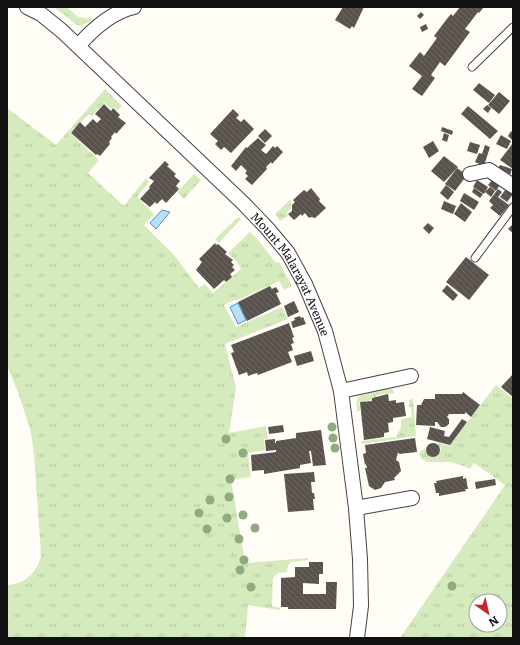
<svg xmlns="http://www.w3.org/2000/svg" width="520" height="645" font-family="Literata,serif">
<defs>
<pattern id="grass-tufts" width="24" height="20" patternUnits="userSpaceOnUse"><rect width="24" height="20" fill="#d5ebbd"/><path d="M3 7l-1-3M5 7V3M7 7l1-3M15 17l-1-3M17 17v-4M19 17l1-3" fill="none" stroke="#b6c8a1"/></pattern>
<pattern id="building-back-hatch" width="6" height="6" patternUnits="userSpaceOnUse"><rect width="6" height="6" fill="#5a524d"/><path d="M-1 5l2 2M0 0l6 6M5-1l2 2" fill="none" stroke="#6d6662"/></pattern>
</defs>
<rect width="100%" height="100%" fill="#fffdf5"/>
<g fill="url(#grass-tufts)" fill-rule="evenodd">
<path d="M54,7H67L78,17L93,19C88,23 83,26 77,25Z"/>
<path d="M105,89L122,106L117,111L113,107L111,109L104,103L92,116L89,114L70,133L99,160L88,173L124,206L146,178L149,182L137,197L154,214L144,225L174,255L199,288L205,284L213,293L241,269L237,262L228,253L250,232L259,241L276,263L279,262L292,286L284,290L279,281L238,300H234L224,305L236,327L282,307L288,319L225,344L236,387L229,433L266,426L268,439H264L265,450L248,453L251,477L231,480L245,563L308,558V560L291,562L288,565L287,572L278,573L273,578L272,606L280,608V610L248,605L245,638H7V585C24,585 39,571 41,555L34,455L31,432L18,392L7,366V108L56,145Z"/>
<polygon points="194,174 201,180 184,199 177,192"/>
<polygon points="290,200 291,201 291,209 287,212 288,216 280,221 275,214"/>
<polygon points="238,217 241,219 219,243 215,239"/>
<path d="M496,385L513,399V638H400L505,485L474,463L470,469L461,465L449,462H427L421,458L419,453L422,450L425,449L430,456L435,457L440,453L441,448L437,444L438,442L449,446ZM476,601H500V625H476Z"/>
<path d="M386,389H393L394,393L376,395V397H372V400L359,402L360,411H357C357,405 355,399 361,395Z"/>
<polygon points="413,399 416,436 362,444 361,441 396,437 401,427 401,419 412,417 411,407 409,407 409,400"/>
</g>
<g fill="#b9e0f7" stroke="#3f96cf">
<polygon points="162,210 170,212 156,229 150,223"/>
<polygon points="238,303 246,320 238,324 230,307"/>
</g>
<g fill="url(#building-back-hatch)">
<polygon points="343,7 364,7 354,28 352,26 350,29 335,20"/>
<polygon points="460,7 484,7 479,13 478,12 465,29 470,32 445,66 440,62 431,75 435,78 422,96 412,89 422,76 409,66 420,52 424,56 437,38 434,36 446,20 451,14 453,16"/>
<polygon points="421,12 424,15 420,19 417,16"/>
<polygon points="426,24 428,29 422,32 420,27"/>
<polygon points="479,83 495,95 489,103 473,90"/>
<polygon points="499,92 510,101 499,114 488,105"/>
<polygon points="104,104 111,111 113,108 120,115 118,117 126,123 116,134 115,132 111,137 112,138 109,142 110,144 100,156 97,154 96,155 71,133 80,122 85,127 93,119 97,123 101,119 95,114"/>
<polygon points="487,105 491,108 488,113 483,109"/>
<polygon points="468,106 498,131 490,139 461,114"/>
<polygon points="233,109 239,115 236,118 241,122 244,119 254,129 231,153 224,147 221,150 215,144 218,141 210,134"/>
<polygon points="442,127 453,131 452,135 441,131"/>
<polygon points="265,129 272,136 265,143 258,136"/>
<polygon points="511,131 513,133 513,141 508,136"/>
<polygon points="444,133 449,135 447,142 442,140"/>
<polygon points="501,135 511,141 507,149 496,144"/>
<polygon points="258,138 266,145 261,150 266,154 273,146 275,148 277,146 283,152 272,164 271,162 266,167 267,169 252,185 245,179 248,176 245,173 247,171 241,165 236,171 231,166 246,147 247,148"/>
<polygon points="433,141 439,151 429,158 423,147"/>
<polygon points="470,142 480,145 477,154 467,151"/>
<polygon points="513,143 513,169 500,160"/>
<polygon points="485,145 490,147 484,166 475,162 479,153 482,154"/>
<polygon points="444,156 458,167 444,182 431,171"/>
<polygon points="165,161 169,165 167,166 176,174 174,176 180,181 176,186 179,189 166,203 162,199 157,204 155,202 150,207 140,199 150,188 149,187 154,181 149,178"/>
<polygon points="500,165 512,169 510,175 497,170"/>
<polygon points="457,168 467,175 455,191 445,184"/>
<polygon points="494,178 501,183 496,191 488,185"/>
<polygon points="477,180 488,187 484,194 473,187"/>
<polygon points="446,185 454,192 448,200 440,193"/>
<polygon points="490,187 495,191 491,197 485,192"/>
<polygon points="311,188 320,199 319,201 326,208 315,218 311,217 309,218 305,213 302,216 301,214 294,220 288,214 292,211 292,205 295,202 293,200 304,190 307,192"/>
<polygon points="474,188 483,194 480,198 472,192"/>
<polygon points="498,189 502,192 498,197 509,205 500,216 490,208 493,205 489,201"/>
<polygon points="506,189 513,194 507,202 500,197"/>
<polygon points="464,193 479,202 474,210 460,201"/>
<polygon points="444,201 456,206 453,214 441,209"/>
<polygon points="461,203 472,212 465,222 454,214"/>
<polygon points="428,223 434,228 429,234 423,228"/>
<polygon points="513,224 513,233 508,229"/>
<polygon points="215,243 216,245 218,244 227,252 225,254 233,260 231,262 234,265 232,267 235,270 230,274 232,277 226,282 224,280 214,289 196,270 202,262 199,259"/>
<polygon points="466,257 489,275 469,300 446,282"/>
<polygon points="447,285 458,295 453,301 442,291"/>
<polygon points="270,286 272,289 276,287 279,292 276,293 281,304 247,321 238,302"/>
<polygon points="294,301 299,312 288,317 284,306"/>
<polygon points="300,316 301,318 303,317 306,324 293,328 291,322 295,320 294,318"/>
<polygon points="289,323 294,337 292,338 294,343 291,344 293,350 288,352 292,362 258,375 257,373 248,376 247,372 239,375 231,353 234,352 231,345"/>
<polygon points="311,351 314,361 297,366 294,356"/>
<polygon points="513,374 513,397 501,387"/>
<polygon points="463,392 480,405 471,417 465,412 465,414 449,414 447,417 449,419 449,424 445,427 441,427 437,422 435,422 435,426 416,425 417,405 421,405 424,399 435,399 435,394 462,394"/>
<polygon points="388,394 389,401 396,400 396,403 404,402 406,416 393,418 393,422 388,423 389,432 384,433 384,437 364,440 360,402 372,401 372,398"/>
<polygon points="462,419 467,422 450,445 427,439 430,427 445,431 444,436 449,437"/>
<polygon points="283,425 284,432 269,434 268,427"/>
<polygon points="321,430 326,465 313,466 311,451 309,451 311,463 300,465 300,468 264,474 264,470 252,471 251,455 276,452 276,450 266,451 265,440 275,439 275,443 276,443 276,441 296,438 296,433"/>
<polygon points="415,438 417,452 399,454 398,452 396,460 399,462 401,471 394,478 395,480 385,482 381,488 375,490 369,486 365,468 367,468 366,464 365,465 363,454 366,453 365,445"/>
<circle cx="433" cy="450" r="7"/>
<polygon points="314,472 315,482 311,482 312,493 314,493 315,499 313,499 314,510 288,512 284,474"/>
<polygon points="463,476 463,479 466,478 468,489 465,489 466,491 439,496 439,493 436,493 434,483 437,483 436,481"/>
<polygon points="495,479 496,485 476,489 475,482"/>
<polygon points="309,562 323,562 323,574 319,574 319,584 303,583 303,594 326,594 326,582 337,582 336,609 288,609 288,607 281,607 281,578 295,577 295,567 309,567"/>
</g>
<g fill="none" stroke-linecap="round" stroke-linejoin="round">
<defs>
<g id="lane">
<polyline points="472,67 513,27"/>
<polyline points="475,258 513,207"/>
</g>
<g id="street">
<path id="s1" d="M27,7L41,14L62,31L243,203L267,228L288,253L305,284L325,331L341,391L356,508L360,559L361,606L357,638"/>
<path d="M78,46C92,30 112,12 134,7"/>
<polyline points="470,174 489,170 513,186"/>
<polyline points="341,391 411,376"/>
<polyline points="356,508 412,498"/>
</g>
</defs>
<use href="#lane" stroke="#444" stroke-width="9"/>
<use href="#street" stroke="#444" stroke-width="16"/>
<use href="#lane" stroke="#fff" stroke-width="7"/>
<use href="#street" stroke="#fff" stroke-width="14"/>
</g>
<g fill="#8dad7f">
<circle cx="332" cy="427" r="4.5"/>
<circle cx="333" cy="438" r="4.5"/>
<circle cx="226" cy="439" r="4.5"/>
<circle cx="335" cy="448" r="4.5"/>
<circle cx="243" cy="453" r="4.5"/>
<circle cx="230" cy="479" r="4.5"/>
<circle cx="229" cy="497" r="4.5"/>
<circle cx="210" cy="500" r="4.5"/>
<circle cx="199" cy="513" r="4.5"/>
<circle cx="243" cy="515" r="4.5"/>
<circle cx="227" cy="518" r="4.5"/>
<circle cx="255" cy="528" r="4.5"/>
<circle cx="207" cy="529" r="4.5"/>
<circle cx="239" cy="539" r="4.5"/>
<circle cx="244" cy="560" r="4.5"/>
<circle cx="240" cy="570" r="4.5"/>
<circle cx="452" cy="586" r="4.5"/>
<circle cx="251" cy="587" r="4.5"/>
</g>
<g text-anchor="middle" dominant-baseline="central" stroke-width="4" stroke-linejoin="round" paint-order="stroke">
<g font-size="12" fill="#111" stroke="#fff">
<text stroke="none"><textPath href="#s1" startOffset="379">Mount Malarayat Avenue</textPath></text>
</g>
</g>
<rect width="520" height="645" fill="none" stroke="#111111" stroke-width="16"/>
<g transform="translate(488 613) rotate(146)"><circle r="19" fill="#ffffff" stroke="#a0a0a0"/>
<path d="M0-3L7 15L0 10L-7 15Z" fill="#c4262e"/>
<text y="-6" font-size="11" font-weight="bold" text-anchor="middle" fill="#111111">N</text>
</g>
</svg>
